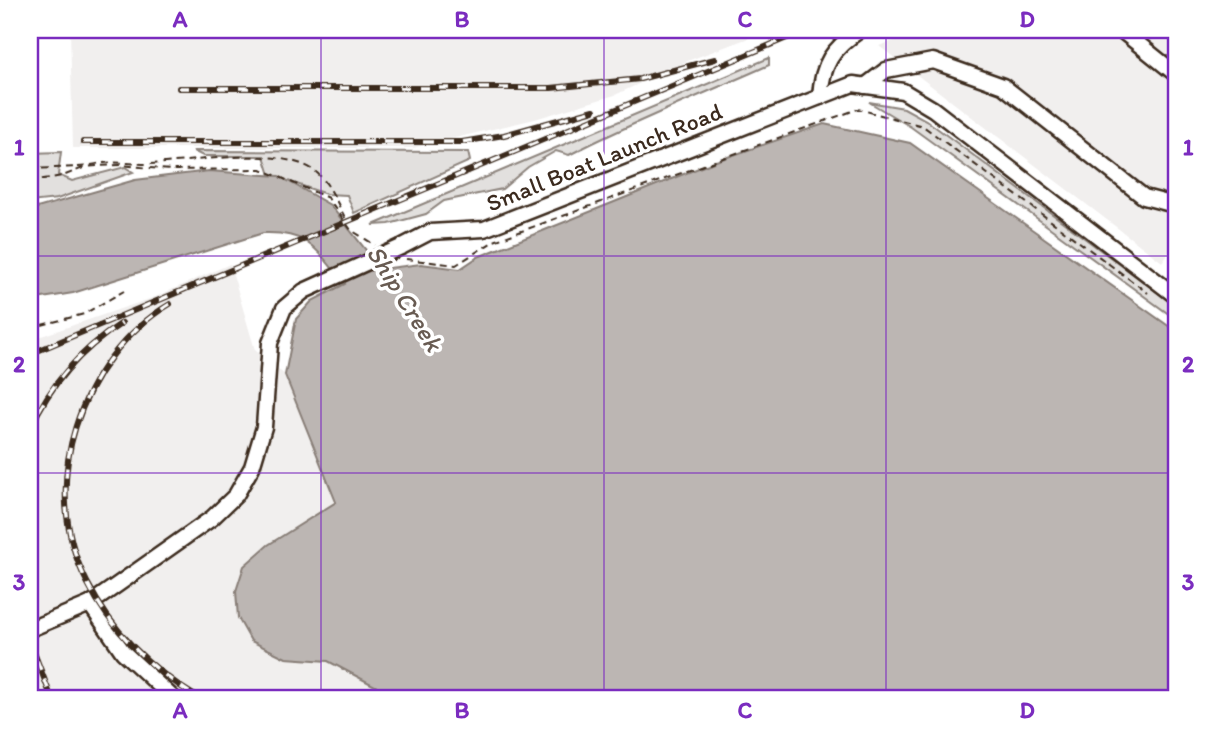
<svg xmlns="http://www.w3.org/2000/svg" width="1207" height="729" font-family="Itim,sans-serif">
<rect width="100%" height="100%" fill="#fff"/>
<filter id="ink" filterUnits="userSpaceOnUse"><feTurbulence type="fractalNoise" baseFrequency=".0143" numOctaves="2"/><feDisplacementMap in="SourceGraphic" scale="14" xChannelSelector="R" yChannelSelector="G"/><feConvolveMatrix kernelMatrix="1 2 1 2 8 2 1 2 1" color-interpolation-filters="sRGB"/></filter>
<g filter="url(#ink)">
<g fill="#f1efee">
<polygon points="70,30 770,30 690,60 615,95 535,119 413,148 73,148"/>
<polygon points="924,30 1177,30 1177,241 1162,262 879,46"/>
<polygon points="230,264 255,350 285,375 337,502 304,523 238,618 251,641 286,658 328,661 390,694 406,699 30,699 30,340 155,297"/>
</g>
<g fill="#e2e0de" stroke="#8e857e" stroke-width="2">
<path d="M769,58V65C702,95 634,121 569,155L556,151L528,167L502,189L444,201L426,214L389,224L373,225Z"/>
<polygon points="869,102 904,108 926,120 1177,307 1177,320 911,127"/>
<polygon points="193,151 468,152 470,161 354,213 347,195 326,194 270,175 264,156 203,156"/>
<polygon points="61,152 58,175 72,181 125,167 133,172 57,199 30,202 30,153"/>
</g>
<path fill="#bcb6b3" stroke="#887e77" stroke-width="2" d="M824,124L910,143L1177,332V699H406L390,694L328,661L286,658L251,641L238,618L236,591L244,566L268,545L336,502L285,375L296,319L312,301L345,284C317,251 310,231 263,233L73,293L30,300V210L135,180L209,171L279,176L330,205L381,269L421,264L460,269L478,257L716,161Z"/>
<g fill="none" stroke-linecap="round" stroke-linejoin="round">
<defs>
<g id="minor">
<polyline points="1121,30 1177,75"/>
<polyline points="865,86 886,70 933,61 1003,86 1144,197 1167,203 1177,199"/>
<path d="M820,97C822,64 832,49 860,30"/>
<polyline points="401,247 430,232 484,229 853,84 903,91 933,109 1177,297"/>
<polyline points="90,604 123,652 174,699"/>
<polyline points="30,629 90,604 212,518 236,495 252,467 264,427 270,343 284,308 304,291"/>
</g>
</defs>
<use href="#minor" stroke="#3b2a1e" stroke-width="19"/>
<g stroke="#3b2a1e" stroke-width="2" stroke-dasharray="7 5" stroke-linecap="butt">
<path d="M91,165C112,160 129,164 150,164C194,162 273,146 312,169C329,180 338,206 348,223"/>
<polyline points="30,169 122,165 170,170 261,169 328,198 351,230 375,245"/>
<polyline points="30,181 63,176 83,168"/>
<polyline points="406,259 456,265 494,241 858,109 923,126 1148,293"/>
<polyline points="1170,309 1177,314"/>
<polyline points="30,328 84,314 124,291"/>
</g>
<use href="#minor" stroke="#fff" stroke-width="14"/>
<defs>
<g id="rail">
<polyline points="179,88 551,88 640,79 715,59"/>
<polyline points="83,142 462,142 504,135 594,110"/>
<path d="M170,304C79,358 37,485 87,582C112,632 152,670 200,699"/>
<polyline points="30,354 806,30"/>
<path d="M30,429C50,384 80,350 122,323"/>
<polyline points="30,642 52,699"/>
</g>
</defs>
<use href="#rail" stroke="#3b2a1e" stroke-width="6"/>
<use href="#rail" stroke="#fff" stroke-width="3.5" stroke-dasharray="10" stroke-linecap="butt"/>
<defs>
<polyline id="minor-bridge" points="304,291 401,247"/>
</defs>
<use href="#minor-bridge" stroke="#3b2a1e" stroke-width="19" stroke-linecap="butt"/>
<use href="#minor-bridge" stroke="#fff" stroke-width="14"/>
</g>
</g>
<path fill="none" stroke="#7b2cbf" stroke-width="2" stroke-opacity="0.55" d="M321,30V699M604,30V699M886,30V699M30,256H1177M30,473H1177"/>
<g text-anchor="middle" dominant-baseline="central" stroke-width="7" stroke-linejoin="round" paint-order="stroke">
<g font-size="24" fill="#3b2a1e" stroke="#fff">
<text transform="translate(604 157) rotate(-22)">Small Boat Launch Road</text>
</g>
<g font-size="26" font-style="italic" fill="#685b52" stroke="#fff">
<text transform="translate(405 298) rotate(58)">Ship Creek</text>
</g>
</g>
<rect width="1207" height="729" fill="none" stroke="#fff" stroke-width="77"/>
<rect x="38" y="38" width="1130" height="652" fill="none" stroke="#7b2cbf" stroke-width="2.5"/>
<g font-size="23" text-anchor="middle" font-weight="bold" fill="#7b2cbf">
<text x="180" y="27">A</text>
<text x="462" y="27">B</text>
<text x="745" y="27">C</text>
<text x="1027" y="27">D</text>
<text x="19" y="155">1</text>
<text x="1188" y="155">1</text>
<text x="19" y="372">2</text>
<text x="1188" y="372">2</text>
<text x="19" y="590">3</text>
<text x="1188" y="590">3</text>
<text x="180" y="718">A</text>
<text x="462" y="718">B</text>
<text x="745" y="718">C</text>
<text x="1027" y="718">D</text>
</g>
</svg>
